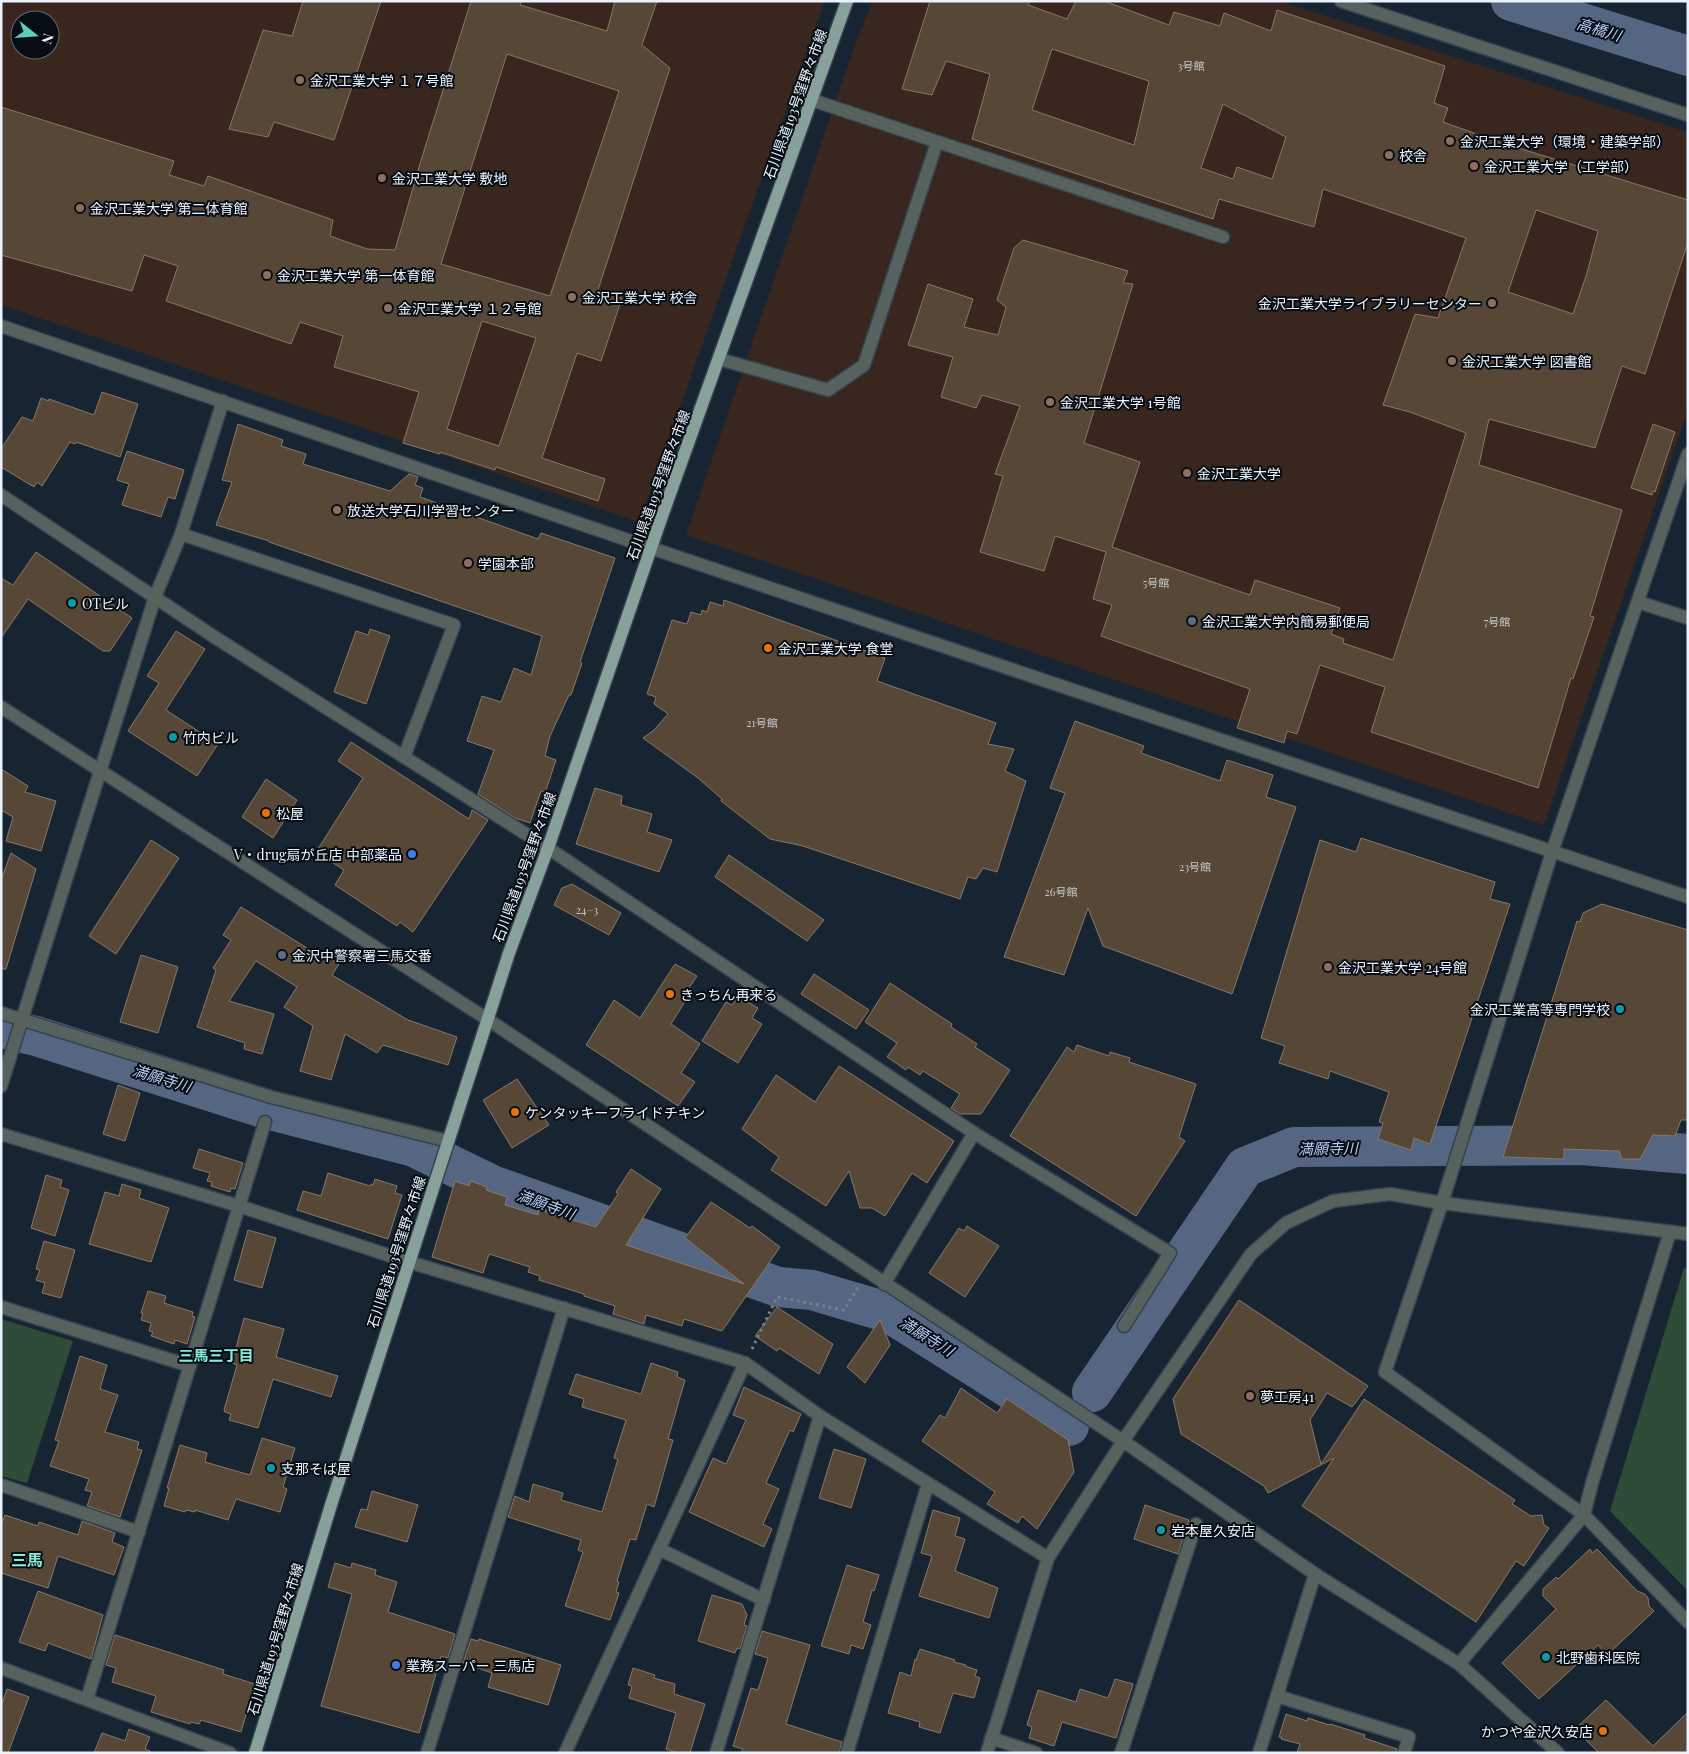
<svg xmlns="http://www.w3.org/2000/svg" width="1689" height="1754" font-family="'Playfair Display','Noto Sans JP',serif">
<rect width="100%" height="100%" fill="#172533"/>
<g fill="#38261f" fill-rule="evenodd">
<path d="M1,1H825L639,522L1,305ZM20,20H50V50H20Z"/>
<polygon points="873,1 1279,1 1688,132 1688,410 1544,825 686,535 855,45"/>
</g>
<g fill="#2f4c39">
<polygon points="1684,1268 1688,1269 1688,1591 1610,1511"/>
<polygon points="1,1319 73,1341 27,1483 1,1476"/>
</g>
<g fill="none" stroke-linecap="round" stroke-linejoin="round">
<g stroke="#556682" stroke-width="40">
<polyline points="1511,1 1688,56"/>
<polyline points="1,1028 36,1036 266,1109 414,1147 492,1185 778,1287 812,1290 890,1313 1069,1426"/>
<polyline points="1092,1392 1245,1167 1294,1147 1582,1145 1688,1154"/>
</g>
</g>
<g fill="#574737" stroke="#897867" fill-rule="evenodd">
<polygon points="303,1 381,1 334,140 274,122 268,137 229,129 263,30 292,36"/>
<path d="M471,1H521L520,5L607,31L615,1H657L642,45L670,68L598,290L622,298L601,361L577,353L542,458L605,479L598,501L496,467L495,470L440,452V454L403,443L419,392L334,367L343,336L300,322L291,344L166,301L178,266L144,255L132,291L1,255V107L174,161L169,175L204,186L208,176L333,220L330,236L367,249L395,250L422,157ZM507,54L619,91L550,296L441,264ZM482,321L536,338L499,446L447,429Z"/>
<path d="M930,1H1030L1028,5L1067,19L1076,1H1104L1169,25L1174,12L1220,26L1224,13L1271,31L1277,10L1445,66L1434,103L1448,108L1443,122L1502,143L1688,200V242L1645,374L1622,366L1595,448L1489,419L1479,465L1622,510L1590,616L1594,617L1573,679L1571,678L1538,788L1371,732L1385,687L1320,665L1297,734L1287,731L1284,743L1237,728L1250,689L1101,636L1112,605L1093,599L1106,552L1055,536L1044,571L980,552L1003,476L995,474L1020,406L982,395L976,408L941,397L953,357L908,345L928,284L973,299L964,327L998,335L1006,307L997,300L1014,248L1023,240L1128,271L1123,283L1133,284L1084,443L1140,462L1112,547L1250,595L1255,580L1340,608L1331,634L1344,639L1343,643L1393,660L1466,433L1410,412L1383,405L1415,314L1438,318L1466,238L1323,189L1314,227L1219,199L1213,219L972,139L990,74L946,61L932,95L902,89ZM1052,49L1149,81L1134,145L1032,110ZM1223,104L1286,137L1272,179L1237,167L1233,179L1201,168ZM1536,210L1598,231L1587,273L1573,314L1508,292Z"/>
<polygon points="102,392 138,404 120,457 76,442 75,444 70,442 42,486 37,482 34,487 1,467 1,449 22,417 33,421 41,398 49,401 49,399 94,415"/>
<polygon points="238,424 283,440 281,446 306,454 303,464 390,491 409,474 418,477 415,485 423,488 420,497 538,539 541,533 615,558 580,662 582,663 571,695 569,695 550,736 545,756 556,760 545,793 541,791 530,823 515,818 478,794 494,750 467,741 482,696 501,702 514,668 531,675 542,636 269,542 269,541 216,525 232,482 222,480"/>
<polygon points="1653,424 1675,432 1655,492 1653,491 1652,495 1631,488"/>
<polygon points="127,451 184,470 175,499 168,497 161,517 122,505 129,484 117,480"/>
<polygon points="36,552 132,618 110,651 103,651 28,599 1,638 1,578 13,585"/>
<polygon points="724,600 885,658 877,681 996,723 988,744 1014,749 1005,771 1026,781 997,872 983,868 976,879 968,877 960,899 803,846 770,839 721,801 722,799 698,778 643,738 654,730 668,714 654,704 656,697 647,694 672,620 687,624 691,612 701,615 702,610 707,612 710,602 723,606"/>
<polygon points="370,629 390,636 366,704 334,692 356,631 368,635"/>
<polygon points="176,631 205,649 166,710 218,744 197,776 128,731 159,683 147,676"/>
<polygon points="1075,721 1144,746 1141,753 1220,781 1227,760 1273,775 1266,797 1296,807 1232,994 1103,946 1088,908 1064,975 1004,957 1065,793 1050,788"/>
<polygon points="351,742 469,819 472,810 488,820 413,932 400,922 397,926 335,885 344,870 316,852 363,778 338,761"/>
<polygon points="1,769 28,786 25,792 56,801 41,851 6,841 13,817 1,810"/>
<polygon points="266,779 297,800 273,838 242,817"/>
<polygon points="595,788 622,796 621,805 652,814 647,832 672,840 659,872 576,844"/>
<polygon points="1361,838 1495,882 1490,899 1510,904 1430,1144 1414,1138 1411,1150 1378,1139 1383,1123 1379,1122 1389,1092 1330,1071 1328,1079 1279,1063 1285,1046 1261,1038 1320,840 1356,852"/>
<polygon points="151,840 179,858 116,954 89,936"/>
<polygon points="11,853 36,869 6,969 1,969 1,880"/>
<polygon points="729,855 824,920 807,941 715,877"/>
<polygon points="572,884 621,913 609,935 554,905 562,888"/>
<polygon points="1602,904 1688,930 1688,1120 1681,1120 1675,1136 1653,1135 1640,1159 1622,1159 1619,1151 1564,1149 1564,1159 1503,1157 1577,921 1580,922 1583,913"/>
<polygon points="241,907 323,958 325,955 339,964 332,975 408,1020 457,1037 448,1065 383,1045 377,1053 345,1034 331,1080 300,1071 313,1026 284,1007 297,987 256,961 229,1001 274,1014 262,1054 244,1049 245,1043 197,1027 216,970 213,968 231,940 223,935"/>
<polygon points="141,955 178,967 158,1033 120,1022"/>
<polygon points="675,964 697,976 682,998 686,1000 671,1024 700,1044 681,1073 695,1082 678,1106 586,1045 614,1000 640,1018"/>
<polygon points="814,974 869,1010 856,1029 801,994"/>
<polygon points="890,983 952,1024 951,1027 977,1044 975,1047 1010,1070 981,1114 960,1114 951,1108 960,1094 923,1071 920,1075 908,1067 906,1070 887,1057 897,1043 865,1022"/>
<polygon points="738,996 758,1008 752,1018 762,1024 738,1063 702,1041 726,1002 732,1005"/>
<polygon points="1077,1045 1109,1056 1110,1052 1130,1058 1129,1062 1196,1084 1179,1137 1185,1141 1136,1216 1010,1136 1067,1047 1074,1052"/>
<polygon points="839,1066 954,1141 927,1183 912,1173 885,1216 872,1208 860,1208 849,1171 826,1206 771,1170 779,1157 742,1129 776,1075 815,1102"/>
<polygon points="517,1079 549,1125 512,1148 483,1100"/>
<polygon points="118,1085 140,1093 125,1141 103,1134"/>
<polygon points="199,1149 243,1163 235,1189 231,1188 230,1192 211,1186 212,1182 207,1181 210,1173 193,1168"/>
<polygon points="631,1169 661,1189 626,1245 744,1284 685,1238 711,1202 750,1228 752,1226 780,1247 722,1331 684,1319 682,1326 646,1315 644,1324 613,1314 615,1306 584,1296 584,1294 539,1280 540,1276 528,1272 530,1267 489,1254 483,1273 432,1257 455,1181 469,1186 471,1181 487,1187 486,1190 507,1197 505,1205 538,1215 539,1210 596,1227 618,1194 616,1192"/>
<polygon points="328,1173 370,1186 371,1184 373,1185 375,1179 397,1186 395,1193 402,1195 388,1239 297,1210 303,1191 321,1196"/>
<polygon points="46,1175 62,1180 60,1187 69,1190 55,1236 31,1228"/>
<polygon points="122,1184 141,1190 139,1198 169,1208 151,1262 89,1244 105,1192 119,1196"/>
<polygon points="967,1226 999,1246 965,1297 929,1273 959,1228 964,1231"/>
<polygon points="248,1230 276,1238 262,1288 234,1280"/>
<polygon points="44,1241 75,1250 61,1298 42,1293 45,1283 36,1280 40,1270 36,1269"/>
<polygon points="148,1291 166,1296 164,1303 193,1312 192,1316 195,1317 187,1344 175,1340 174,1344 151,1336 153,1332 149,1331 151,1323 141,1320 143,1313 141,1313"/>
<polygon points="1239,1300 1368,1386 1352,1407 1327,1393 1310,1420 1321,1464 1364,1399 1515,1500 1512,1504 1531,1516 1542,1515 1544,1525 1549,1528 1524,1566 1516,1561 1476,1622 1302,1506 1334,1458 1268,1493 1264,1486 1181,1434 1173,1399"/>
<polygon points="777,1307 833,1344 819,1374 779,1348 777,1351 755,1336"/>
<polygon points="244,1318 284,1329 276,1357 338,1376 331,1397 273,1379 258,1428 229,1420 231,1414 225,1412 224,1410 237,1365 232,1363"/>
<polygon points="880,1320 890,1345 865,1383 847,1367"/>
<polygon points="80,1356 107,1365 100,1389 118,1395 105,1432 139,1442 137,1449 142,1450 120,1517 87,1506 92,1492 85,1490 89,1479 50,1466 59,1441 55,1440"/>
<polygon points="651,1363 678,1372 677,1377 685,1380 668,1439 673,1440 654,1507 647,1504 636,1540 630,1539 617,1581 619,1582 616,1592 619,1593 610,1620 565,1606 583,1552 578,1550 581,1540 508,1517 515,1496 529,1502 533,1484 563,1493 561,1500 602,1512 618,1459 614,1458 626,1420 582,1407 584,1399 569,1394 576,1374 641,1394"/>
<polygon points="744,1387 801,1414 793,1432 790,1430 766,1483 779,1489 763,1524 772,1529 764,1547 689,1512 713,1458 726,1464 746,1420 733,1415"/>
<polygon points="961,1388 997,1413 1007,1399 1068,1440 1074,1472 1037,1529 1022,1516 1018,1523 987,1504 995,1492 922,1441 940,1415 945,1418"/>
<polygon points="262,1438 295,1448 283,1487 287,1489 280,1512 236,1499 228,1520 195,1510 195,1512 186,1510 185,1512 164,1506 169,1488 167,1488 180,1445 207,1453 205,1462 250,1475"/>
<polygon points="834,1449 866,1459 851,1508 819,1498"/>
<polygon points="372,1491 418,1505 407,1542 355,1527 361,1509 367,1510"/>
<polygon points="1145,1505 1189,1520 1178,1554 1134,1539"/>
<polygon points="933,1510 960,1518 955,1536 965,1539 955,1571 998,1588 989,1618 919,1596 932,1556 921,1553"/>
<polygon points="5,1515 38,1526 39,1522 78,1535 82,1521 115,1533 112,1542 124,1547 114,1575 58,1556 48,1588 1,1573 1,1525"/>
<polygon points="1590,1549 1592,1553 1597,1549 1637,1591 1645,1594 1648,1598 1649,1606 1654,1611 1607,1655 1598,1645 1539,1699 1502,1663 1556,1609 1543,1596 1543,1589 1556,1577 1558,1579"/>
<polygon points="335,1563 351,1568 352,1563 376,1570 375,1575 397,1582 388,1612 455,1634 448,1658 441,1656 419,1733 321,1706 352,1594 328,1587"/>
<polygon points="847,1565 879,1575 874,1591 872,1590 863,1622 871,1625 863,1649 851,1645 849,1654 821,1646"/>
<polygon points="38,1591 103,1615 91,1659 48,1643 45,1651 19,1642"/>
<polygon points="712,1595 742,1604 747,1615 744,1625 747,1626 740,1649 737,1648 735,1653 698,1641"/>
<polygon points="762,1631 810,1645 786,1724 842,1742 839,1753 741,1753 743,1749 733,1746 751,1688 758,1690 768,1658 755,1654"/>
<polygon points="115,1635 224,1670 223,1674 255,1684 241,1732 201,1720 199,1724 191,1722 190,1724 151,1712 156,1696 112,1682 116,1668 106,1665"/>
<polygon points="471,1639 478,1641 479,1639 561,1665 548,1705 488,1687 492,1673 463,1663"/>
<polygon points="920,1649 955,1660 954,1662 966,1665 965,1666 977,1670 975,1676 980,1678 974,1698 953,1693 940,1733 919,1727 920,1722 888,1713 900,1672 911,1676 915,1659 916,1660"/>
<polygon points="633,1668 655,1675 654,1678 675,1684 674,1694 705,1704 690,1753 677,1753 666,1749 676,1713 629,1698 632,1686 628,1685"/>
<polygon points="1115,1679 1133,1684 1116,1738 1062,1722 1054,1746 1029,1738 1032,1727 1027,1725 1038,1690 1076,1702 1080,1689 1108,1698"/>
<polygon points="7,1689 29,1697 8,1753 1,1753 1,1706"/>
<polygon points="1606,1700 1653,1746 1688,1712 1688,1753 1599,1753 1575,1729"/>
<polygon points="1286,1714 1307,1721 1308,1718 1329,1725 1330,1724 1365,1735 1364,1738 1397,1749 1396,1753 1297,1753 1300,1744 1281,1739 1282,1737 1279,1737"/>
<polygon points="129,1729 150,1737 145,1749 150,1751 150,1753 94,1753 102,1733 125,1741"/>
</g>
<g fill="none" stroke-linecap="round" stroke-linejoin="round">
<defs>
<g id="minor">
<polyline points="1341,1 1688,115"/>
<polyline points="812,100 1223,237"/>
<polyline points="1,326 651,548 1688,897"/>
<polyline points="719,359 828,390 864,365 937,142"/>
<polyline points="1688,454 1552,852 1442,1203 1385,1372 1584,1515 1688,1622"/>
<polyline points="1,495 216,638 548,848 974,1133 884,1284"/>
<polyline points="181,534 454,625 404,757"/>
<polyline points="1638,602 1688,618"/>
<polyline points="1,707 487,1019 1123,1441 1315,1574 1459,1664 1558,1753"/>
<polyline points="1,1013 271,1097 448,1141"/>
<polyline points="1,1086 155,597 181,534 223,401"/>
<polyline points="974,1133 1170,1253 1124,1326"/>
<polyline points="1,1134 239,1206 409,1262 745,1363 820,1416 1048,1558"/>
<polyline points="1,1307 190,1366"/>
<polyline points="1,1485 139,1532"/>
<polyline points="659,1549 764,1600"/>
<polyline points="1459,1664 1584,1515 1592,1483 1670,1232"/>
<polyline points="1,1668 230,1753"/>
<polyline points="1277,1696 1409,1737 1404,1753"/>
<polyline points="87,1699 265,1122"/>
<polyline points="991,1738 1036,1753"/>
<polyline points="427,1753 564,1308"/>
<polyline points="565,1753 745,1363"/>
<polyline points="716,1753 820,1416"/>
<polyline points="847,1753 928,1484"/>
<polyline points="987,1753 1048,1558 1123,1441 1251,1254 1286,1223 1333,1201 1390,1194 1442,1203 1688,1234"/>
<polyline points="1121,1753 1196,1524"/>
<polyline points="1259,1753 1315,1574"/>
</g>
<polyline id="major" points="255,1753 331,1505 509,953 548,848 662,516 847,1"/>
</defs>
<use href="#minor" stroke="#35424f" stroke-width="15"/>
<use href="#major" stroke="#35424f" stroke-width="15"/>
<polyline stroke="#76828e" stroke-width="3" stroke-dasharray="2.5 4" stroke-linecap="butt" points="752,1349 777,1297 844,1310 859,1286"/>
<use href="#minor" stroke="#57625f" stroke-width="12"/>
<use href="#major" stroke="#89a19b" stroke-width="12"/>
</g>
<g fill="#8d6e63" stroke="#080d14" stroke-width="2">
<circle cx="300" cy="80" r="5"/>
<circle cx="1450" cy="141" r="5"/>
<circle cx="1389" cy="155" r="5"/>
<circle cx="1474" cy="166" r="5"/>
<circle cx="382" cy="178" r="5"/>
<circle cx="80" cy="208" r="5"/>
<circle cx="267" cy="275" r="5"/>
<circle cx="572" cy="297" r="5"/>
<circle cx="1492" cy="303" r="5"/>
<circle cx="388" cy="308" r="5"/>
<circle cx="1452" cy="361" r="5"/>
<circle cx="1050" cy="402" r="5"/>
<circle cx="1187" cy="473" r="5"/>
<circle cx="337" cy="510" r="5"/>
<circle cx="468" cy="563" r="5"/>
<circle cx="1328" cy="967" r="5"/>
<circle cx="1250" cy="1396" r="5"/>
</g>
<g fill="#0f9aa8" stroke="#080d14" stroke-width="2">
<circle cx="72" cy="603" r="5"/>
<circle cx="173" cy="737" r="5"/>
<circle cx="1620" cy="1009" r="5"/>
<circle cx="271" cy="1468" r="5"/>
<circle cx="1161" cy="1530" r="5"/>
<circle cx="1546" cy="1657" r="5"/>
</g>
<g fill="#5c6f8a" stroke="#080d14" stroke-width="2">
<circle cx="1192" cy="621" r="5"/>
<circle cx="282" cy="955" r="5"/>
</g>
<g fill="#e8710a" stroke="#080d14" stroke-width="2">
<circle cx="768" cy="648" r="5"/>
<circle cx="266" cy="813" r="5"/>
<circle cx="670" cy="994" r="5"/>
<circle cx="515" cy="1112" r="5"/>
<circle cx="1603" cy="1731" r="5"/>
</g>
<g fill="#3f7fe0" stroke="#080d14" stroke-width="2">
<circle cx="412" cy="854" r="5"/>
<circle cx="396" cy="1665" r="5"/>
</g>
<g text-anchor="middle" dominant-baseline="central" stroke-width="4" stroke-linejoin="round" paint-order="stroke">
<g font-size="11" fill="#c5c8cc">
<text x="1191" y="65">3号館</text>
<text x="1156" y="582">5号館</text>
<text x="1497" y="621">7号館</text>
<text x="762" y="722">21号館</text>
<text x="1195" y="866">23号館</text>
<text x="1061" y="891">26号館</text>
<text x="587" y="909">24−3</text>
</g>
<g font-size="14" fill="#eaf3fd" stroke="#080d14" text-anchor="start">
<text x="310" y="80">金沢工業大学 １７号館</text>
<text x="1460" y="141">金沢工業大学（環境・建築学部）</text>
<text x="1399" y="155">校舎</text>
<text x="1484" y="166">金沢工業大学（工学部）</text>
<text x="392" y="178">金沢工業大学 敷地</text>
<text x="90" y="208">金沢工業大学 第二体育館</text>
<text x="277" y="275">金沢工業大学 第一体育館</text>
<text x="582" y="297">金沢工業大学 校舎</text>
<text x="1482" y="303" text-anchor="end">金沢工業大学ライブラリーセンター</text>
<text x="398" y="308">金沢工業大学 １２号館</text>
<text x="1462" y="361">金沢工業大学 図書館</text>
<text x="1060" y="402">金沢工業大学 1号館</text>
<text x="1197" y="473">金沢工業大学</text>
<text x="347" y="510">放送大学石川学習センター</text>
<text x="478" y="563">学園本部</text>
<text x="82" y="603">OTビル</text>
<text x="1202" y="621">金沢工業大学内簡易郵便局</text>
<text x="778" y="648">金沢工業大学 食堂</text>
<text x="183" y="737">竹内ビル</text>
<text x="276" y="813">松屋</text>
<text x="402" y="854" text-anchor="end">V・drug扇が丘店 中部薬品</text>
<text x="292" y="955">金沢中警察署三馬交番</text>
<text x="1338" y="967">金沢工業大学 24号館</text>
<text x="680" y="994">きっちん再来る</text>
<text x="1610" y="1009" text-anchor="end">金沢工業高等専門学校</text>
<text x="525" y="1112">ケンタッキーフライドチキン</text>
<text x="1260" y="1396">夢工房41</text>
<text x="281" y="1468">支那そば屋</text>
<text x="1171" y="1530">岩本屋久安店</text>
<text x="1556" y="1657">北野歯科医院</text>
<text x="406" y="1665">業務スーパー 三馬店</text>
<text x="1593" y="1731" text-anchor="end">かつや金沢久安店</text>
</g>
<g font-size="14" fill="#eaf3fd" stroke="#080d14">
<text transform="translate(795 104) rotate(-70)">石川県道193号窪野々市線</text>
<text transform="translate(658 485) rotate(-70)">石川県道193号窪野々市線</text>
<text transform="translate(524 867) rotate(-70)">石川県道193号窪野々市線</text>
<text transform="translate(396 1252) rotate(-72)">石川県道193号窪野々市線</text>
<text transform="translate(275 1639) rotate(-73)">石川県道193号窪野々市線</text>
</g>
<g font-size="15" font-style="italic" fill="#b6d0f8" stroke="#080d14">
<text transform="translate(1599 29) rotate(17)">高橋川</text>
<text transform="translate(162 1078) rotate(17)">満願寺川</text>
<text transform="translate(1328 1148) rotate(-1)">満願寺川</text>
<text transform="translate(546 1204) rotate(20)">満願寺川</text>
<text transform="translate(927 1336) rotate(32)">満願寺川</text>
</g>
<g font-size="15" font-weight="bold" fill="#86eddb" stroke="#080d14">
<text x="216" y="1355">三馬三丁目</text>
</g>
<g font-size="16" font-weight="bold" fill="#86eddb" stroke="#080d14">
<text x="27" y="1559">三馬</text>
</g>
</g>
<rect width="1689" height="1754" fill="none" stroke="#eaf3fd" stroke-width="5"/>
<g transform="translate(35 35) rotate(107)"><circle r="24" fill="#080d14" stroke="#626971"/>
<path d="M0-4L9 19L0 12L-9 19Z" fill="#5bcebc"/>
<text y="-8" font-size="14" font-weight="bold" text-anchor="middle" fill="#eaf3fd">N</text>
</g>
</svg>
